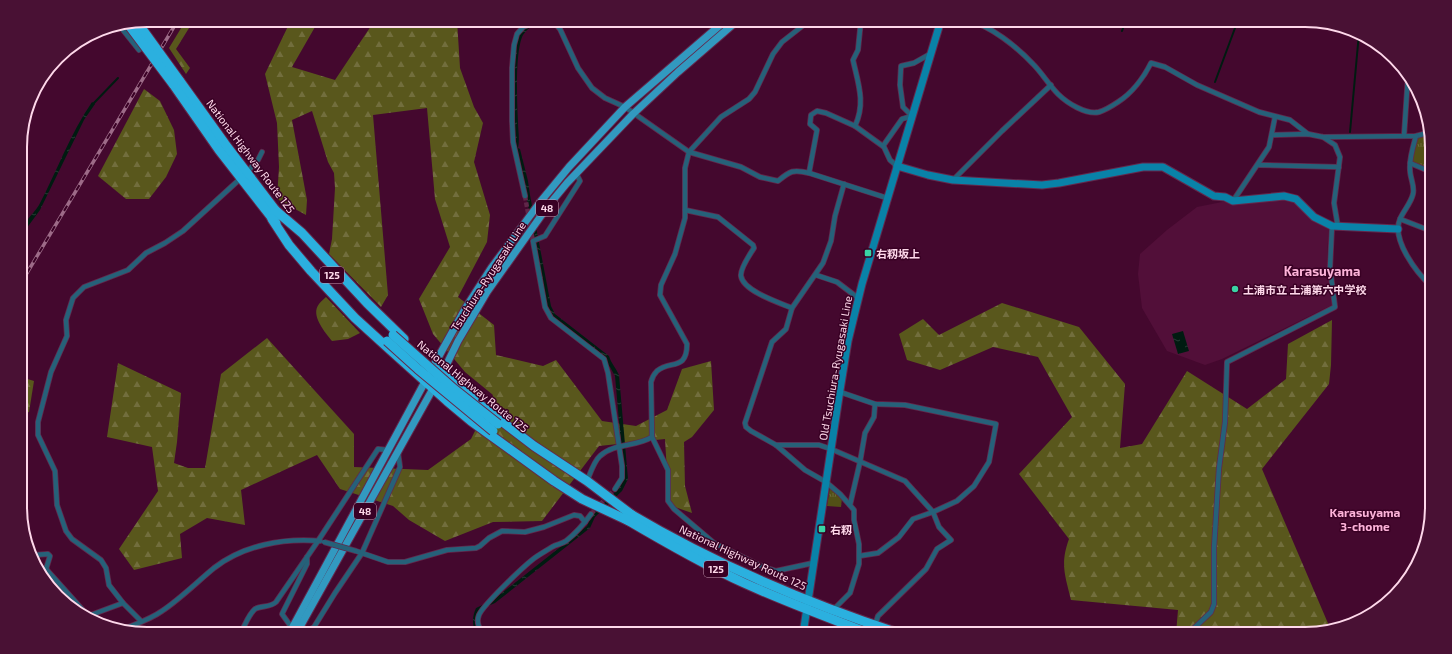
<svg xmlns="http://www.w3.org/2000/svg" width="1452" height="654" font-family="'Exo 2','Noto Sans JP',sans-serif">
<defs>
<pattern id="forest-firs" width="22" height="20" patternUnits="userSpaceOnUse"><rect width="22" height="20" fill="#59571c"/><path d="M5 1l3.5 6h-7zM16 11l3.5 6h-7z" fill="#726e3d"/></pattern>
<pattern id="park-tufts" width="24" height="20" patternUnits="userSpaceOnUse"><rect width="24" height="20" fill="#525016"/><path d="M3 7l-1-3M5 7V3M7 7l1-3M15 17l-1-3M17 17v-4M19 17l1-3" fill="none" stroke="#6c6838"/></pattern>
<pattern id="water-ripples" width="26" height="14" patternUnits="userSpaceOnUse"><rect width="26" height="14" fill="#001b11"/><path d="M2 4q2-2 4 0t4 0M15 11q2-2 4 0t4 0" fill="none" stroke="#263b34"/></pattern>
</defs>
<rect width="100%" height="100%" fill="#44082e"/>
<polygon fill="#520f39" points="1296,199 1314,217 1329,223 1327,260 1332,305 1222,359 1205,365 1167,351 1142,308 1138,274 1140,254 1167,230 1197,207 1227,201"/>
<g fill="url(#forest-firs)">
<polygon points="186,20 194,20 176,49 190,68 186,74 169,48"/>
<polygon points="291,20 319,20 292,67 335,80 375,20 457,20 460,68 474,107 483,123 474,162 490,215 487,242 458,297 494,325 496,355 543,366 556,360 602,421 636,426 667,410 682,369 711,361 714,410 692,437 684,442 685,486 692,513 669,505 665,439 599,446 542,521 493,522 445,541 409,520 393,506 340,489 317,455 241,490 245,525 207,518 180,534 182,558 134,570 119,549 158,491 152,447 107,437 118,363 181,393 177,442 174,463 188,468 205,468 221,374 267,338 354,434 354,467 428,470 471,439 493,395 465,372 433,334 419,299 450,247 435,199 427,108 373,115 388,295 381,307 329,254 332,239 335,188 334,173 328,162 312,111 292,120 307,200 306,215 277,199 279,167 277,123 265,74"/>
<polygon points="144,89 160,101 174,130 177,154 166,177 149,199 126,199 98,176"/>
<path d="M326,297L360,333L348,339L332,341C325,332 310,315 319,304C321,301 324,299 326,297Z"/>
<path d="M1002,303L1079,327L1125,384L1120,448L1142,444L1187,371L1247,409L1286,379L1288,344L1332,320L1331,365L1329,384L1262,469L1330,628L1313,634H1176L1178,610L1071,600C1065,575 1060,564 1069,539L1019,474L1072,417L1038,357L993,347L940,370L907,360L899,334L923,319L939,335Z"/>
<polygon points="21,377 34,381 29,412 21,414"/>
</g>
<g fill="url(#park-tufts)">
<polygon points="1431,132 1431,172 1410,163 1416,136"/>
<polygon points="830,487 842,498 841,507 827,506"/>
</g>
<g fill="url(#water-ripples)">
<path d="M533,20H538C533,25 527,29 523,35C515,50 517,102 518,121C518,130 520,139 518,148L520,149L528,181L530,195L551,306L555,314L609,356C611,363 616,368 619,375L628,479L622,491L595,517L590,528L495,603L479,610C475,619 476,625 480,634H476C472,624 472,617 476,608L493,600L587,526L592,515L619,488L624,478L615,376L610,367L552,317L547,307L518,152L516,151L514,121V69L516,46L519,35Z"/>
<path d="M92,102L95,104L84,120L40,210L21,236C20,224 33,215 39,205C57,171 70,134 92,102Z"/>
<polygon points="1183,331 1189,351 1178,354 1172,334"/>
</g>
<g fill="none" stroke-linecap="round" stroke-linejoin="round">
<g stroke="#001b11" stroke-width="2">
<polyline points="1122,31 1126,20"/>
<polyline points="1215,82 1238,20"/>
<polyline points="93,104 118,78"/>
<polyline points="1350,132 1359,33"/>
</g>
<g stroke="#60274a" stroke-width="4.5" stroke-dasharray="4.5 2" stroke-linecap="butt">
<polyline points="525,196 533,241"/>
<polyline points="591,514 615,489"/>
</g>
<defs>
<g id="street">
<path d="M541,20L554,22L560,29L578,68L592,88L605,98L625,107L689,152L741,167L760,177L778,181C790,171 793,169 809,173L887,198"/>
<path d="M967,20C990,25 1017,47 1033,64C1042,73 1049,85 1058,94C1067,103 1086,115 1099,112C1106,110 1112,106 1118,102C1132,93 1144,77 1151,63L1165,67L1197,85L1259,112L1290,120L1308,134"/>
<polyline points="119,25 139,50"/>
<path d="M855,126C866,103 858,83 853,60L858,50L861,20"/>
<polyline points="1272,135 1308,134 1323,137 1416,136 1431,132"/>
<polyline points="1404,136 1408,76"/>
<path d="M1416,136C1413,147 1409,159 1410,170C1410,178 1415,186 1413,194C1411,203 1404,210 1400,219C1391,240 1417,273 1431,286"/>
<polyline points="1323,137 1335,145 1340,157 1334,203 1338,227"/>
<polyline points="883,146 902,119 912,116 903,107 900,85 901,66 914,63 930,54"/>
<polyline points="1410,163 1431,172"/>
<polyline points="1258,165 1339,167"/>
<polyline points="246,173 258,160 262,152"/>
<polyline points="576,173 580,181 545,236 533,241 545,307 551,318 604,359 608,373 622,466 622,478 615,489"/>
<polyline points="809,173 817,130 810,124 811,115 817,111 826,113 855,126 884,147 890,160 897,166"/>
<polyline points="953,180 1002,131 1051,85"/>
<polyline points="525,196 513,142 512,121 512,68 514,45 517,34 523,27 542,20"/>
<polyline points="1233,201 1269,147 1275,117"/>
<path d="M685,210L718,217L753,245L754,248C750,254 740,270 741,276C743,291 780,303 792,308"/>
<polyline points="1400,219 1431,231"/>
<polyline points="816,275 837,282 858,298"/>
<polyline points="652,437 668,470 668,501 674,509 714,543 759,565 776,571 813,563"/>
<polyline points="776,445 819,445 831,449 905,481 933,512 957,501 974,486 989,462 996,424 905,405 875,404 840,392"/>
<path d="M587,481C590,474 594,461 600,456C614,443 636,447 652,437L651,382C652,378 654,374 657,371C670,360 687,371 687,344L660,295L661,285L675,254L685,218V168L689,152L721,117L749,99L755,92L773,54L782,42L810,20"/>
<polyline points="850,505 860,462 865,433 874,417 875,404"/>
<polyline points="356,551 388,562 405,562 447,550 476,548 480,546 489,538 502,531 525,532 544,527 574,515 580,516 585,522"/>
<polyline points="34,555 48,554 50,556 46,569"/>
<polyline points="859,556 878,553 899,537 913,519 933,512 939,527 951,540 937,549 926,569 878,616 875,625"/>
<polyline points="40,570 46,569 90,618"/>
<polyline points="833,610 850,593 859,564 859,544 854,520 854,510 840,494 826,482 805,470 776,445 751,431 746,427 745,423 772,342 786,329 792,308 823,263 831,241 835,216 844,184"/>
<polyline points="88,616 123,603"/>
<polyline points="141,621 123,603 109,585 106,568 101,560 72,539 66,531 57,505 55,471 38,435 38,422 51,372 67,336 66,320 73,298 84,287 128,270 146,253 165,243 183,231 241,178"/>
<polyline points="292,628 282,614 307,564 307,557"/>
<polyline points="300,628 309,630 314,627 335,593 362,553 400,467 398,452"/>
<path d="M124,629C136,624 151,619 162,611C180,599 197,582 214,568C244,545 283,538 320,541"/>
<path d="M240,634C245,626 248,615 255,609C261,605 270,608 276,602L318,541L378,449L388,450"/>
<path d="M485,634C479,630 476,622 479,615C483,605 522,568 532,560C538,555 546,551 552,547C557,544 562,544 566,541C576,533 584,524 591,514"/>
<polyline points="1188,634 1211,612 1214,604 1214,548 1219,468 1225,422 1227,362 1335,307 1330,268 1332,226"/>
</g>
<g id="secondary">
<polyline points="897,166 928,175 953,180 1042,185 1059,183 1143,167 1163,167 1214,196 1225,197 1233,201 1284,196 1296,199 1314,217 1332,226 1398,229"/>
<polyline points="803,634 840,390 848,341 862,284 941,20"/>
</g>
<g id="primary">
<polyline points="441,376 458,341 487,292 548,206 567,183 633,114 678,72 738,20"/>
<polyline points="289,634 434,365 465,309 492,267 541,201 569,167 625,107 726,20"/>
<polyline points="296,634 435,385"/>
</g>
<g id="highway">
<polyline points="179,80 225,144 279,215"/>
<polyline points="173,84 219,150 276,223"/>
<polyline points="275,210 302,233 367,303 404,339"/>
<polyline points="272,219 289,245 311,271 355,318 388,348 447,401 471,421 554,481 582,499 629,521"/>
<polyline points="438,369 475,401 534,446 587,481 632,515"/>
<path d="M627,512C713,563 806,603 901,634"/>
<path d="M624,518C663,541 703,564 744,583C786,602 829,618 871,634"/>
</g>
</defs>
<use href="#street" stroke="#62294c" stroke-width="6"/>
<use href="#secondary" stroke="#62294c" stroke-width="9"/>
<use href="#primary" stroke="#62294c" stroke-width="9"/>
<use href="#highway" stroke="#62294c" stroke-width="11"/>
<use href="#street" stroke="#266179" stroke-width="4.5"/>
<use href="#secondary" stroke="#0982a8" stroke-width="7"/>
<use href="#primary" stroke="#3299c0" stroke-width="7"/>
<use href="#highway" stroke="#2bb0df" stroke-width="9"/>
<defs>
<polyline id="rail" points="21,283 178,20"/>
</defs>
<use href="#rail" stroke="#9d6b88" stroke-width="3.5"/>
<use href="#rail" stroke="#390024" stroke-width="2" stroke-dasharray="6" stroke-linecap="butt"/>
<defs>
<polyline id="street-bridge" points="324,542 356,551"/>
<g id="highway-bridge">
<polyline points="137,22 179,80"/>
<polyline points="128,24 173,84"/>
<polyline points="393,335 454,389 498,424"/>
<polyline points="387,341 418,369 493,431"/>
</g>
</defs>
<use href="#street-bridge" stroke="#62294c" stroke-width="6" stroke-linecap="butt"/>
<use href="#highway-bridge" stroke="#62294c" stroke-width="11" stroke-linecap="butt"/>
<use href="#street-bridge" stroke="#266179" stroke-width="4.5"/>
<use href="#highway-bridge" stroke="#2bb0df" stroke-width="9"/>
</g>
<g fill="#3ad4a5" stroke="#390024" stroke-width="1.5">
<rect x="864" y="249" width="8" height="8" rx="2"/>
<circle cx="1235" cy="289" r="4"/>
<rect x="818" y="525" width="8" height="8" rx="2"/>
</g>
<g text-anchor="middle" dominant-baseline="central" stroke-width="3" stroke-linejoin="round" paint-order="stroke">
<g fill="#390024" stroke="#c397af" stroke-width="1">
<rect x="536" y="200" width="22" height="16" rx="3"/>
<rect x="320" y="267" width="24" height="16" rx="3"/>
<rect x="354" y="503" width="22" height="16" rx="3"/>
<rect x="704" y="561" width="24" height="16" rx="3"/>
</g>
<g font-size="10" font-weight="bold" fill="#fed8ea">
<text x="547" y="208">48</text>
<text x="332" y="275">125</text>
<text x="365" y="511">48</text>
<text x="716" y="569">125</text>
</g>
<g font-size="11" fill="#fed8ea" stroke="#390024">
<text transform="translate(251 156) rotate(53)">National Highway Route 125</text>
<text transform="translate(488 276) rotate(-57)">Tsuchiura-Ryugasaki Line</text>
<text transform="translate(835 368) rotate(-80)">Old Tsuchiura-Ryugasaki Line</text>
<text transform="translate(473 386) rotate(39)">National Highway Route 125</text>
<text transform="translate(743 557) rotate(25)">National Highway Route 125</text>
</g>
<g font-size="11" font-weight="bold" fill="#fed8ea" stroke="#390024" text-anchor="start">
<text x="876" y="253">右籾坂上</text>
<text x="1243" y="289">土浦市立 土浦第六中学校</text>
<text x="830" y="529">右籾</text>
</g>
<g font-size="12" font-weight="bold" fill="#fdb3d9" stroke="#390024">
<text x="1365" y="512">Karasuyama<tspan x="1365" dy="14">3-chome</tspan></text>
</g>
<g font-size="13" font-weight="bold" fill="#fdb3d9" stroke="#390024">
<text x="1322" y="271">Karasuyama</text>
</g>
</g>
<path d="M0 0H1452V654H0ZM147 27H1305A120 120 0 0 1 1425 147V507A120 120 0 0 1 1305 627H147A120 120 0 0 1 27 507V147A120 120 0 0 1 147 27Z" fill="#491134" fill-rule="evenodd"/>
<path fill="none" stroke="#fed8ea" stroke-width="2" d="M147 27H1305A120 120 0 0 1 1425 147V507A120 120 0 0 1 1305 627H147A120 120 0 0 1 27 507V147A120 120 0 0 1 147 27Z"/>
</svg>
